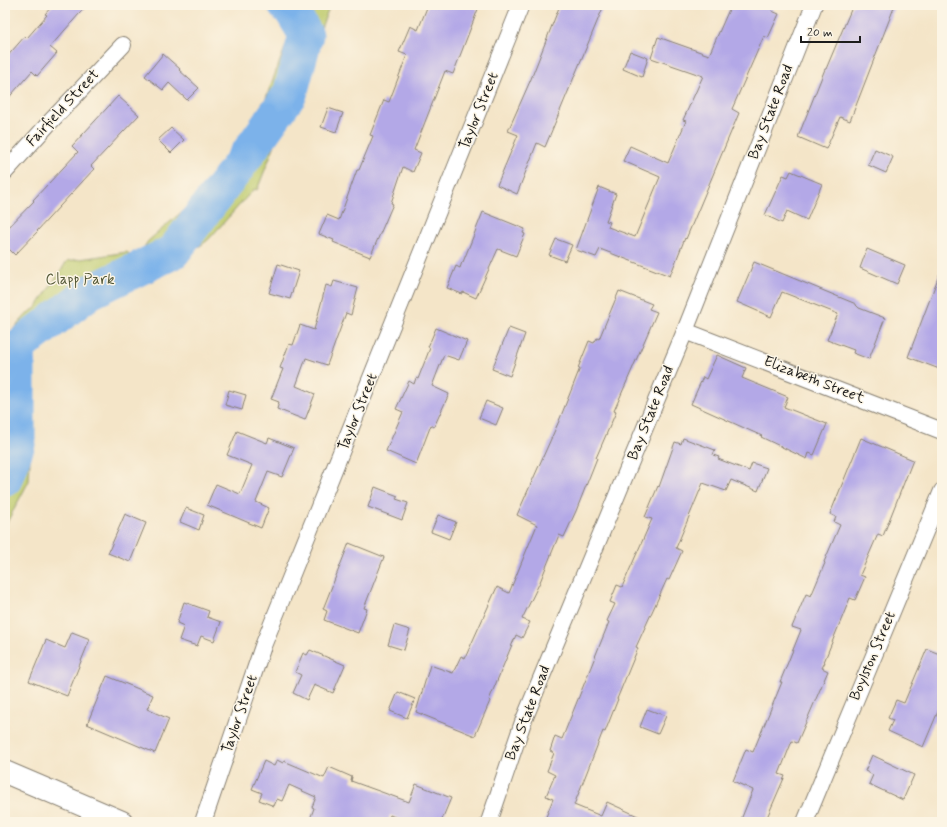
<svg xmlns="http://www.w3.org/2000/svg" width="947" height="827" font-family="Mynerve,sans-serif">
<rect width="100%" height="100%" fill="#fcf5e5"/>
<filter id="ink" filterUnits="userSpaceOnUse"><feTurbulence type="fractalNoise" baseFrequency=".025" numOctaves="2"/><feDisplacementMap in="SourceGraphic" scale="8" xChannelSelector="R" yChannelSelector="G"/><feConvolveMatrix kernelMatrix="1 2 1 2 8 2 1 2 1" color-interpolation-filters="sRGB"/></filter>
<filter id="wash" filterUnits="userSpaceOnUse"><feTurbulence type="fractalNoise" baseFrequency=".012" numOctaves="4" result="noise"/><feDisplacementMap in="SourceGraphic" scale="16" xChannelSelector="R" yChannelSelector="G"/><feGaussianBlur stdDeviation="0.9" result="paint"/><feColorMatrix in="noise" values="0 0 0 0 0 0 0 0 0 0 0 0 0 0 0 0 0 1.4 0 .05"/><feComposite in="paint" operator="in"/></filter>
<g filter="url(#wash)">
<rect width="100%" height="100%" fill="#f4e5c8"/>
<polygon fill="#bdca6c" stroke="#6c7344" points="301,5 330,5 257,190 254,189 208,240 152,281 56,308 35,353 29,481 5,526 5,345 8,335 29,312 36,308 67,261 127,252 136,260 148,241 228,172 244,131 266,98"/>
<g fill="none" stroke-linecap="round" stroke-linejoin="round">
<polyline stroke="#7bb2ea" stroke-width="35" points="5,479 18,444 18,347 90,292 173,252 238,167 290,94 306,35 291,10 285,5"/>
</g>
<g id="blocks">
<g fill="#b3a8e7">
<polygon points="53,5 87,5 50,47 57,53 37,76 32,71 5,102 5,59 25,36 27,38 47,15 45,14"/>
<polygon points="428,5 469,5 478,9 453,74 445,71 414,150 421,153 413,172 403,167 391,203 393,204 370,257 333,242 334,240 319,234 327,215 339,220 357,170 359,170 373,136 370,135 384,100 389,102 407,55 399,52 410,26 418,30"/>
<polygon points="560,5 604,5 545,147 537,143 517,194 497,185 518,135 508,131 531,79"/>
<polygon points="731,5 774,5 772,11 779,14 768,38 764,36 732,109 739,113 686,239 685,238 670,276 600,249 596,257 576,250 599,187 616,194 606,221 610,222 608,227 635,237 660,177 623,161 630,146 668,163 686,121 683,120 703,76 651,58 658,37 709,55"/>
<polygon points="853,5 895,5 850,121 840,117 826,149 798,137 825,69 826,69"/>
<polygon points="630,51 648,58 642,77 623,69"/>
<polygon points="163,54 180,69 179,70 199,88 187,100 169,83 163,90 145,76"/>
<polygon points="118,96 139,115 91,166 94,169 71,194 37,231 38,231 15,255 5,245 5,231 34,201 33,200 78,152 72,146"/>
<polygon points="328,108 343,113 336,132 321,127"/>
<polygon points="171,128 184,140 171,153 158,140"/>
<polygon points="875,149 893,157 886,173 868,165"/>
<polygon points="791,171 822,184 807,220 787,211 782,223 765,215 783,175 788,177"/>
<polygon points="483,212 525,229 523,233 525,234 516,256 498,249 476,298 463,292 462,294 447,288 456,266 460,268 462,262 463,262"/>
<polygon points="556,239 572,245 565,261 549,255"/>
<polygon points="867,249 905,265 897,284 860,268"/>
<polygon points="754,262 856,304 856,305 859,308 885,318 869,359 853,353 854,350 827,340 838,314 782,292 771,317 737,302"/>
<polygon points="278,264 299,271 290,299 269,293"/>
<polygon points="941,270 942,271 942,370 908,357"/>
<polygon points="334,281 358,288 351,315 346,313 327,365 306,358 296,386 315,394 305,420 277,409 279,402 271,399 283,369 280,368 289,344 293,345 300,325 314,330 326,285 332,287"/>
<polygon points="619,291 652,304 649,309 657,312 614,411 616,412 596,458 597,458 576,511 564,537 559,535 540,582 522,619 530,622 522,638 516,635 489,700 490,701 475,736 416,712 430,665 453,673 461,656 465,658 497,587 509,593 537,525 517,515 559,421 580,368 578,368 589,341 594,343 597,338 599,339"/>
<polygon points="436,328 467,341 459,360 444,355 432,386 449,394 434,427 431,425 416,464 386,451 403,412 396,409 409,381 414,384 416,378 418,379 430,348 428,347"/>
<polygon points="509,328 525,334 510,376 492,369"/>
<polygon points="717,355 746,368 742,378 788,397 784,407 827,424 814,455 809,453 807,459 761,437 762,436 691,404 703,377 706,379"/>
<polygon points="229,390 246,395 242,410 225,405"/>
<polygon points="486,401 503,408 496,425 479,418"/>
<polygon points="237,431 267,443 269,438 294,448 282,477 268,472 256,502 269,508 261,528 207,505 216,484 240,494 252,465 227,455"/>
<polygon points="683,438 715,450 713,455 719,457 718,459 749,471 752,463 767,468 758,491 731,480 726,491 703,483 676,548 682,551 669,580 667,579 636,647 638,648 617,699 618,699 605,732 603,731 574,805 601,816 607,802 651,822 544,822 553,799 546,796 555,775 547,771 554,753 550,751 555,736 562,739 609,622 607,621 615,604 610,602 617,585 622,587 652,519 645,517 658,486 659,487 675,442 681,444"/>
<polygon points="861,438 913,460 883,536 878,534 860,575 865,577 855,600 850,598 824,662 825,662 822,668 828,671 797,743 792,741 779,774 785,776 765,822 740,822 753,790 733,781 746,749 753,752 782,682 780,682 801,630 792,627 806,594 811,596 825,563 824,562 840,525 834,522 836,517 830,514"/>
<polygon points="375,487 398,496 396,499 408,503 402,520 368,507"/>
<polygon points="186,508 204,515 199,530 180,522"/>
<polygon points="125,514 146,523 130,562 108,553"/>
<polygon points="438,515 456,522 449,539 431,532"/>
<polygon points="349,543 384,557 364,608 367,609 358,633 324,620 327,611 323,609"/>
<polygon points="184,602 209,611 207,617 221,622 214,641 201,636 197,646 179,640 184,626 177,623"/>
<polygon points="394,625 410,630 404,650 388,645"/>
<polygon points="72,632 90,639 67,696 29,681 46,640 65,648"/>
<polygon points="927,649 942,655 942,702 923,747 888,731 893,720 888,718 896,700 904,703"/>
<polygon points="310,650 345,665 333,693 314,685 307,700 293,693 301,675 295,672 303,653 307,655"/>
<polygon points="107,676 153,695 147,709 169,719 155,753 87,724"/>
<polygon points="398,692 415,699 407,718 390,711"/>
<polygon points="647,709 666,716 658,734 640,727"/>
<polygon points="872,755 914,775 903,800 869,784 873,775 865,771"/>
<polygon points="277,760 283,763 284,761 324,778 329,767 352,777 351,781 409,802 416,784 451,798 441,822 407,822 390,815 388,822 309,822 314,808 312,807 316,797 289,785 282,801 277,799 274,806 259,800 262,793 252,789 264,761 274,766"/>
</g>
</g>
</g>
<g filter="url(#ink)">
<use href="#blocks" fill-opacity="0" stroke="#888072" stroke-width="1"/>
<g fill="none" stroke-linecap="round" stroke-linejoin="round">
<defs>
<g id="street">
<polyline points="5,172 51,121 123,45"/>
<polyline points="685,331 942,431"/>
<polyline points="203,822 263,646 521,5"/>
<polyline points="489,822 523,722 685,331 814,5"/>
<polyline points="805,822 942,491"/>
</g>
<polyline id="highway" points="5,772 122,822"/>
</defs>
<use href="#street" stroke="#888072" stroke-width="18"/>
<use href="#highway" stroke="#888072" stroke-width="24"/>
<use href="#street" stroke="#fff" stroke-width="16"/>
<use href="#highway" stroke="#fff" stroke-width="22"/>
</g>
</g>
<g text-anchor="middle" dominant-baseline="central" stroke-width="3" stroke-linejoin="round" paint-order="stroke">
<g font-size="15" fill="#1c1c1c" stroke="#fcf5e5">
<text transform="translate(63 108) rotate(-47)">Fairfield Street</text>
<text transform="translate(479 111) rotate(-68)">Taylor Street</text>
<text transform="translate(771 112) rotate(-69)">Bay State Road</text>
<text transform="translate(814 380) rotate(21)">Elizabeth Street</text>
<text transform="translate(358 412) rotate(-68)">Taylor Street</text>
<text transform="translate(651 413) rotate(-68)">Bay State Road</text>
<text transform="translate(873 656) rotate(-67)">Boylston Street</text>
<text transform="translate(528 713) rotate(-69)">Bay State Road</text>
<text transform="translate(240 714) rotate(-71)">Taylor Street</text>
</g>
<g font-size="15" fill="#545938" stroke="#fcf5e5">
<text x="80" y="280">Clapp Park</text>
</g>
</g>
<rect width="947" height="827" fill="none" stroke="#fcf5e5" stroke-width="20"/>
<path d="M801 36v6h59v-6" fill="none" stroke="#1c1c1c" stroke-width="2"/>
<text x="807" y="36" font-size="12" fill="#1c1c1c" stroke="#fcf5e5" stroke-width="3" paint-order="stroke">20 m</text>
</svg>
